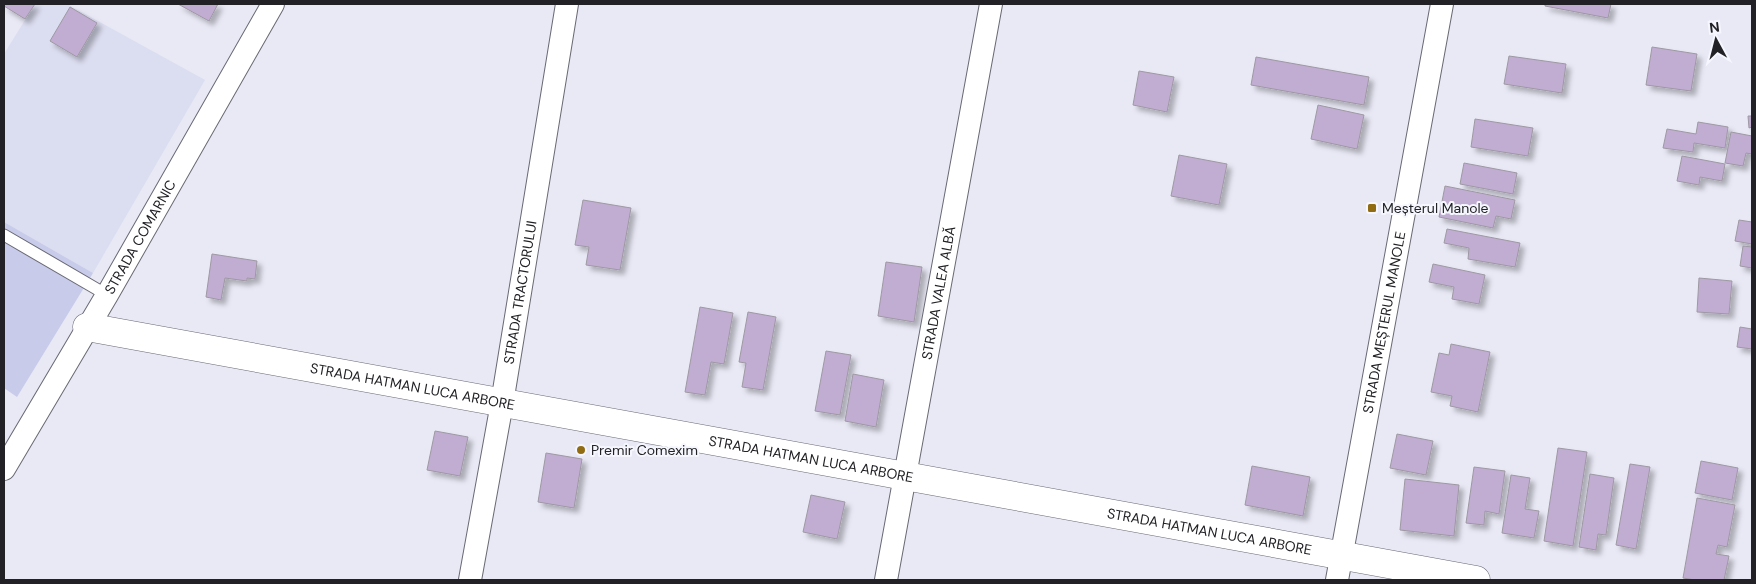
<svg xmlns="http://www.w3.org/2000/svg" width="1756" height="584" font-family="'DM Sans',sans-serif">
<defs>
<filter id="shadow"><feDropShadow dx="4.5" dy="4.5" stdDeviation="2.5" flood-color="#0004"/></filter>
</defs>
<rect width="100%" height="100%" fill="#e8e9f5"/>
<polygon fill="#dbddf0" points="35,4 67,4 205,80 93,273 4,222 4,54"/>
<polygon fill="#c8cbe9" points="4,222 93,273 17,397 4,388"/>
<g fill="#c1add2" stroke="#9e98a3" filter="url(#shadow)">
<polygon points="4,4 35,4 25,19 4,6"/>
<polygon points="178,4 218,4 209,21"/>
<polygon points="1545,4 1611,4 1608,18 1545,6"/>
<polygon points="70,7 97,23 77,57 50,41"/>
<polygon points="1652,47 1697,54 1691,91 1646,85"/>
<polygon points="1509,56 1566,64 1562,93 1504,84"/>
<polygon points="1256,57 1369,77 1364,105 1251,85"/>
<polygon points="1139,71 1174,77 1167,112 1133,105"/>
<polygon points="1318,105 1364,115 1357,149 1311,139"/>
<polygon points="1748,116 1752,116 1752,127 1749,128"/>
<polygon points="1475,119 1533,128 1528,156 1471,147"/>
<polygon points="1698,122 1728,127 1725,148 1694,143 1693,152 1663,148 1667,129 1696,134"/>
<polygon points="1731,132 1752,136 1752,154 1746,153 1743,166 1725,163"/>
<polygon points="1179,155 1227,164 1219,205 1171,196"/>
<polygon points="1682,156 1725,164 1722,181 1700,177 1699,185 1677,181"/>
<polygon points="1464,163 1517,173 1513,194 1460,184"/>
<polygon points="1445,186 1515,200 1511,219 1496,216 1493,228 1439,217"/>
<polygon points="583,200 631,208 620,270 586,265 589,247 575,245"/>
<polygon points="1739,220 1752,222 1752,244 1735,241"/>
<polygon points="1447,229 1520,243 1515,267 1468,259 1469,248 1444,243"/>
<polygon points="1743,246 1752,247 1752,268 1740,266"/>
<polygon points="212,254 257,261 255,279 247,278 247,281 225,278 221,300 206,297"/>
<polygon points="886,262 922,267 914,322 878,316"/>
<polygon points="1433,264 1485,275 1479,304 1452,299 1454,287 1429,282"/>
<polygon points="1699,278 1732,281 1729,314 1697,312"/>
<polygon points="700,307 733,313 724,364 711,362 705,395 685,392"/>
<polygon points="748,312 776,317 763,390 742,387 746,363 739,362"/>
<polygon points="1740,327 1752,329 1752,349 1737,347"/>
<polygon points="1451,344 1490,352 1478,412 1450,406 1452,396 1431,392 1439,353 1449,355"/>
<polygon points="826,351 851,355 840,415 815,411"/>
<polygon points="853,374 884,380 876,427 845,421"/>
<polygon points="435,431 468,437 460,476 427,470"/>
<polygon points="1397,434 1433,441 1426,475 1390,468"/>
<polygon points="1558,448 1587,452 1573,546 1544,541"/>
<polygon points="546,453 582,459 574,508 538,502"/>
<polygon points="1701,461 1738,468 1732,500 1695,493"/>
<polygon points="1630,464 1650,467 1636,549 1616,545"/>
<polygon points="1252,466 1310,477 1303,516 1245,505"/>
<polygon points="1474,467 1505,471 1499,514 1485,511 1484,525 1466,523"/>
<polygon points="1590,474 1614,478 1606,535 1598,534 1596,550 1579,547"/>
<polygon points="1511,475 1530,478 1525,509 1539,511 1534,538 1502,533"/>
<polygon points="1405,479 1459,485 1454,536 1400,530"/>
<polygon points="811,495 845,502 837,539 803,532"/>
<polygon points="1697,498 1735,505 1727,547 1718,545 1716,554 1729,556 1724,580 1695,580 1683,578"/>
</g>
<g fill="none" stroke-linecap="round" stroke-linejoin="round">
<defs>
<polyline id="service" points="4,235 107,295"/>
<g id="minor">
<path id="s1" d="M4,469L107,295L273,4"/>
<path id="s2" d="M470,580L502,403L567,4"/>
<path id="s3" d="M886,580L991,4"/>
<path id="s4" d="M1337,580L1442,4"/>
</g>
<g id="tertiary">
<path id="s5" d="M87,327L1476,580"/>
</g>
</defs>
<use href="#service" stroke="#686973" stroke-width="13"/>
<use href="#minor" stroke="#686973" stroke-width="24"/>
<use href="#tertiary" stroke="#686973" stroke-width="29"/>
<use href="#service" stroke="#fff" stroke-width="11"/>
<use href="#minor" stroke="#fff" stroke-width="22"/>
<use href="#tertiary" stroke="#fff" stroke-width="28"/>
</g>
<g fill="#916b12" stroke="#f6f7fe" stroke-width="2">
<rect x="1367" y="203" width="10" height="10" rx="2.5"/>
<circle cx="581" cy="450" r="5"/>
</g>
<g text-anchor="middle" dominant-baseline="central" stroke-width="4" stroke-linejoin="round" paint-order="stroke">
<g font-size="14" fill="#222226" stroke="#f6f7fe" text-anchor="start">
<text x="1382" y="208">Meșterul Manole</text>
<text x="591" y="450">Premir Comexim</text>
</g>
<g font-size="14" fill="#222226" stroke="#f6f7fe">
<text stroke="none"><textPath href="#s1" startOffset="269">STRADA COMARNIC</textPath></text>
<text stroke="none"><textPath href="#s2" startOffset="292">STRADA TRACTORULUI</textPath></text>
<text stroke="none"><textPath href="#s3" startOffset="292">STRADA VALEA ALBĂ</textPath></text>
<text stroke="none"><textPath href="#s4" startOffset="262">STRADA MEȘTERUL MANOLE</textPath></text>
<text stroke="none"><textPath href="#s5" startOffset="331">STRADA HATMAN LUCA ARBORE</textPath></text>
<text stroke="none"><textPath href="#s5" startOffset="736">STRADA HATMAN LUCA ARBORE</textPath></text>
<text stroke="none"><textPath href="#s5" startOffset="1141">STRADA HATMAN LUCA ARBORE</textPath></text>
</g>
</g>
<rect width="1756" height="584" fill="none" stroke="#222226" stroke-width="10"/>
<g transform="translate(1716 40) rotate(353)" stroke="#f6f7fe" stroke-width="4" paint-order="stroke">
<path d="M0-4L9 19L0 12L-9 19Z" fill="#222226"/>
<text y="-8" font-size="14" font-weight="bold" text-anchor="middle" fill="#222226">N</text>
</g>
</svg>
